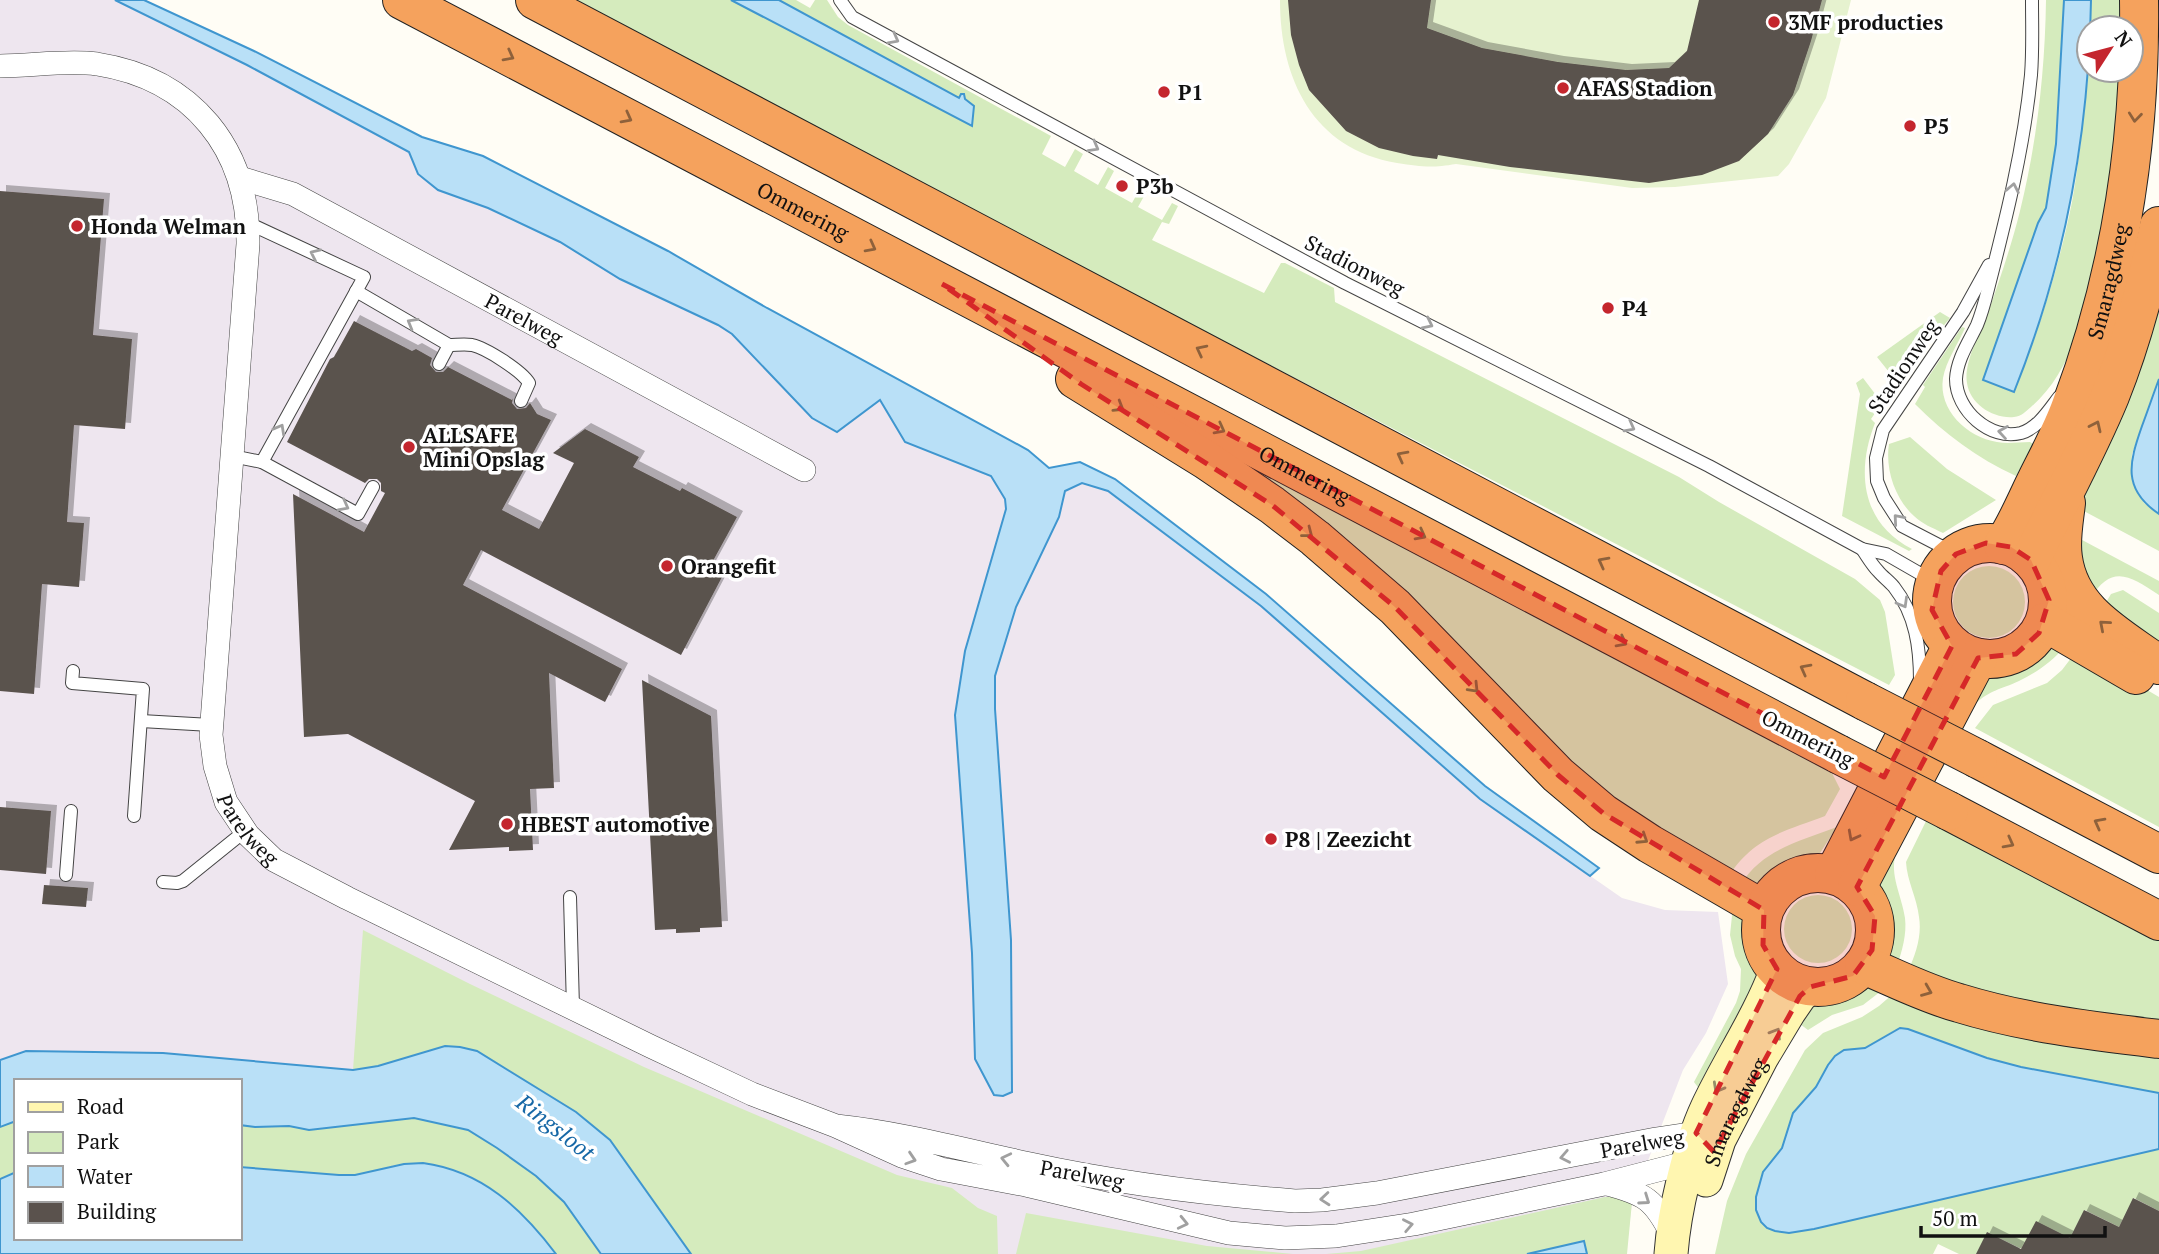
<svg xmlns="http://www.w3.org/2000/svg" width="2159" height="1254" font-family="'PT Serif',serif">
<defs>
<filter id="shadow"><feDropShadow dx="6" dy="-6" stdDeviation="0" flood-color="#0004"/></filter>
</defs>
<rect width="100%" height="100%" fill="#fffdf5"/>
<path fill="#eee6ef" fill-rule="evenodd" d="M0,0H115L247,65L409,152L438,190L488,208L560,242L620,279L718,325L732,334L812,418L880,400L1083,483L1108,491L1261,606L1480,799L1622,898L1665,910L1718,912L1728,984L1706,1033L1683,1070L1632,1202L1626,1254H0ZM16,1081H240V1238H16Z"/>
<g fill="#d5ebbd">
<polygon points="571,0 731,0 972,126 961,97 960,99 779,0 796,0 810,8 815,0 827,0 838,17 848,25 1051,136 1042,154 1065,167 1075,149 1083,154 1074,171 1098,185 1108,167 1114,171 1105,188 1132,203 1142,185 1148,189 1138,207 1162,220 1172,203 1178,206 1169,224 1162,222 1152,240 1264,293 1281,263 1285,263 1334,288 1335,302 1679,477 1719,502 1855,579 1880,600 1885,612 1895,675 1889,685 641,40"/>
<path d="M2046,0H2064L2056,144L2046,208L2038,223L1984,380L2014,392C2039,330 2059,267 2072,202C2080,158 2084,113 2089,68L2125,70C2122,103 2120,137 2116,171C2113,191 2107,212 2102,233C2089,291 2079,366 2031,407C2025,412 2022,416 2014,417C1993,419 1970,404 1967,383C1963,362 1983,327 1990,307C2001,276 2012,243 2020,211C2037,142 2045,71 2046,0Z"/>
<rect x="2091" y="0" width="36" height="28"/>
<polygon points="2159,282 2159,379 2132,454 2131,469 2132,481 2144,503 2159,514 2159,551 2080,509"/>
<polygon points="1940,312 1950,318 1906,371 1899,366 1889,372 1877,357"/>
<path d="M1962,327L1965,328C1958,344 1946,361 1943,378C1938,410 1967,437 1997,442C2008,444 2019,442 2030,442L2033,444L2016,476C1977,458 1945,434 1915,404L1925,387L1923,385Z"/>
<path d="M1863,378L1882,403L1871,419L1875,423C1856,471 1861,523 1912,549L1909,551L1842,516L1860,394L1856,383Z"/>
<path d="M1184,426L1831,771L1840,789L1825,816C1783,832 1754,837 1728,877L1651,834Z"/>
<path d="M1910,437L1947,469L1996,500L1943,533C1933,528 1922,524 1914,516C1895,499 1885,469 1889,444Z"/>
<path d="M2069,533L2159,581V595C2130,576 2112,563 2090,599Z"/>
<circle cx="1989" cy="602" r="36"/>
<polygon points="2123,590 2159,613 2159,654 2101,611 2111,594"/>
<path d="M2051,638L2065,646C2052,662 2037,672 2019,681C2000,690 1991,689 1974,705L1989,671C2015,671 2034,657 2051,638Z"/>
<polygon points="2078,649 2159,697 2159,827 1975,728 1993,705 2047,683 2062,670"/>
<path d="M1929,815L2159,936V1029L2070,1019L1908,971C1916,954 1922,935 1919,917C1917,898 1907,881 1906,862Z"/>
<path d="M1837,827L1820,853L1811,858L1800,860L1779,869L1757,892L1741,884C1763,849 1801,841 1837,827Z"/>
<path d="M1896,853C1889,875 1902,896 1905,918C1907,934 1902,951 1897,966L1882,958C1892,925 1891,919 1878,887Z"/>
<circle cx="1818" cy="929" r="34"/>
<path d="M1733,906L1747,919C1748,943 1755,955 1759,977L1700,1090L1694,1082L1736,1003L1740,991L1741,969L1735,956L1730,935Z"/>
<polygon points="363,930 470,984 644,1067 897,1175 952,1188 978,1208 997,1216 998,1254 691,1254 610,1140 576,1112 477,1051 445,1046 378,1066 353,1070"/>
<polygon points="1861,983 1885,988 1863,1005 1832,1015 1808,1030 1800,1024 1816,1003 1849,990"/>
<polygon points="1894,993 2159,1043 2159,1093 2021,1067 1987,1058 1908,1029 1895,1030 1865,1048 1835,1056 1828,1065 1816,1086 1793,1113 1782,1148 1763,1173 1759,1184 1756,1210 1767,1228 1789,1233 1814,1229 2159,1149 2159,1211 2134,1198 2119,1227 2085,1210 2071,1239 2022,1249 1988,1233 1977,1254 1959,1254 1938,1244 1933,1254 1715,1254 1727,1201 1746,1154 1805,1050 1823,1033 1862,1017 1879,1006"/>
<path d="M415,1118L468,1130L497,1148L536,1176L564,1202L601,1254H556C520,1206 470,1158 406,1164C388,1165 370,1173 353,1175C339,1176 324,1174 310,1173C286,1171 263,1169 240,1167V1125L255,1127L289,1126L309,1130Z"/>
<polygon points="16,1121 16,1172 0,1179 0,1127"/>
<polygon points="1605,1197 1620,1197 1632,1202 1627,1254 1587,1254 1584,1241 1527,1254 1326,1254 1361,1251"/>
<polygon points="1026,1213 1207,1246 1293,1254 1016,1254"/>
</g>
<path fill="#e6f2cf" d="M1280,0H1851L1826,98L1789,164L1778,176L1675,187L1632,188L1456,164C1432,168 1422,167 1397,163C1313,149 1280,79 1280,0Z"/>
<g fill="#b9e0f7" stroke="#3f96cf" stroke-width="2">
<polygon points="115,0 144,0 254,51 422,137 483,156 668,251 767,308 1028,450 1049,468 1080,462 1115,479 1266,594 1485,786 1599,868 1590,876 1480,799 1261,606 1108,491 1082,483 1065,491 1059,517 1016,607 995,676 995,709 1011,940 1012,1092 1003,1096 994,1095 975,1059 972,953 955,715 965,651 1006,509 1005,499 991,476 905,442 880,400 837,432 812,418 732,334 718,325 620,279 560,242 488,208 438,190 418,174 409,152 247,65"/>
<polygon points="731,0 779,0 959,98 961,94 964,94 965,99 974,106 972,126"/>
<path d="M2064,0H2091C2089,134 2065,265 2014,392L1983,380L2038,223L2046,208L2056,144Z"/>
<path d="M2159,379V514C2122,489 2129,463 2142,426C2148,410 2153,395 2159,379Z"/>
<polygon points="1900,1028 1908,1029 1987,1058 2021,1067 2159,1093 2159,1149 1814,1229 1789,1233 1775,1231 1767,1228 1761,1222 1756,1210 1756,1197 1763,1172 1782,1148 1793,1113 1816,1087 1828,1065 1835,1056 1844,1050 1865,1048"/>
<polygon points="445,1046 460,1047 477,1051 576,1112 610,1140 691,1254 601,1254 564,1202 536,1176 497,1148 468,1130 414,1118 309,1130 289,1126 255,1127 240,1125 240,1081 16,1081 16,1121 0,1127 0,1060 26,1051 163,1053 353,1070 378,1066"/>
<path d="M423,1163C482,1171 521,1208 556,1254H0V1179L16,1172V1238H240V1167L339,1175H355L404,1164Z"/>
<polygon points="1584,1241 1587,1254 1527,1254"/>
</g>
<g fill="#5a524d" filter="url(#shadow)">
<polygon points="1288,0 1431,0 1427,28 1482,48 1558,62 1626,70 1669,68 1687,51 1699,0 1822,0 1811,41 1793,95 1768,134 1739,161 1702,175 1649,183 1510,167 1438,155 1437,159 1413,156 1379,148 1346,131 1309,90 1299,65 1291,35"/>
<polygon points="0,191 104,199 93,335 132,339 125,429 74,425 67,522 84,523 79,587 42,584 34,694 0,691"/>
<polygon points="354,321 412,351 416,349 432,358 430,365 436,372 443,372 448,367 512,400 513,398 512,403 517,409 526,408 530,403 537,414 551,420 502,510 539,529 574,463 553,453 585,429 639,457 633,467 680,491 682,488 737,517 708,570 722,577 681,655 481,550 463,585 622,669 605,702 549,673 554,788 530,789 533,850 509,851 509,847 449,850 475,801 348,734 304,737 293,494 364,532 385,493 381,491 381,483 377,479 369,479 365,483 287,442 330,359 334,357"/>
<polygon points="642,680 711,716 722,927 700,928 700,932 676,933 676,929 655,930"/>
<polygon points="0,807 51,811 46,874 0,870"/>
<polygon points="44,885 88,888 86,907 42,904"/>
<polygon points="2133,1198 2159,1211 2159,1254 1976,1254 1987,1232 2021,1249 2036,1221 2070,1238 2084,1210 2119,1227"/>
</g>
<g fill="none" stroke-linecap="round" stroke-linejoin="round">
<defs>
<g id="lane">
<polyline points="840,0 852,17 1345,283 1709,466 1862,549 1886,554 1926,577 1934,585"/>
<path d="M2032,0C2032,25 2033,50 2031,75C2024,147 2006,219 1988,289C1985,301 1982,313 1977,325C1969,342 1957,359 1956,379C1956,410 1990,441 2021,433C2038,428 2049,410 2059,397"/>
<polyline points="356,291 449,345 439,364"/>
<path d="M449,345C456,345 465,344 472,345C486,348 522,371 529,383L521,401"/>
<polyline points="232,456 262,462 364,277 248,223"/>
<polyline points="262,462 358,514 373,487"/>
<path d="M1862,549C1867,556 1872,565 1878,571C1883,577 1889,581 1894,587C1916,615 1920,648 1920,681"/>
<polyline points="1956,554 1902,526 1884,498 1877,481 1876,458 1883,430 1963,312 1989,265"/>
<polyline points="73,671 72,683 143,689 134,816"/>
<polyline points="141,721 211,725"/>
<polyline points="66,875 71,811"/>
<polyline points="163,882 177,883 183,881 245,831"/>
<polyline points="570,897 573,1008"/>
</g>
<g id="street">
<path id="s1" d="M0,66C32,66 66,60 97,64C193,79 249,149 248,244L211,735L215,766L226,802L248,835L274,860L347,898L650,1046L752,1094L836,1126L902,1156L941,1169L1026,1185L1229,1233L1285,1238L1336,1236L1414,1224L1604,1184L1689,1162L1714,1152L1696,1133L1656,1139L1377,1193L1322,1200L1295,1201C1206,1194 1117,1183 1030,1164C965,1150 902,1133 836,1126"/>
<path id="s2" d="M240,178L293,194L804,470"/>
<path d="M1607,1184C1645,1194 1654,1199 1672,1235"/>
</g>
<g id="secondary">
<path id="s3" d="M1706,1180L1719,1140L1762,1057L1789,1012L1800,996L1810,987"/>
<path d="M1671,1254C1674,1212 1689,1147 1707,1108C1729,1061 1759,1018 1777,969"/>
</g>
<g id="highway">
<path id="s4" d="M402,0L1838,754"/>
<polyline points="535,0 1865,701"/>
<polyline points="1075,379 1206,460 1272,505 1315,538 1395,607 1558,775 1603,813 1650,844 1764,910"/>
<path d="M2066,503C2064,521 2060,540 2063,558C2070,612 2120,636 2159,665"/>
<circle cx="1990" cy="601" r="58"/>
<path id="s5" d="M2003,545C2017,524 2026,501 2037,479C2049,455 2062,431 2071,406C2120,276 2141,139 2139,0"/>
<path d="M2031,560C2057,505 2087,452 2110,396C2132,341 2147,284 2159,226"/>
<polyline points="2045,622 2136,675"/>
<polyline points="1978,759 2159,854"/>
<polyline points="1949,811 2159,921"/>
<circle cx="1818" cy="930" r="57"/>
<polyline points="1834,874 1952,646"/>
<polyline points="1857,887 1978,658"/>
<path d="M1864,965C1895,978 1926,994 1959,1003C2024,1023 2092,1031 2159,1039"/>
</g>
</defs>
<use href="#lane" stroke="#444" stroke-width="14"/>
<use href="#street" stroke="#444" stroke-width="24"/>
<use href="#secondary" stroke="#333" stroke-width="35"/>
<use href="#highway" stroke="#222" stroke-width="40"/>
<use href="#lane" stroke="#fff" stroke-width="12"/>
<use href="#street" stroke="#fff" stroke-width="23"/>
<use href="#secondary" stroke="#fff6b0" stroke-width="33"/>
<use href="#highway" stroke="#f5a25d" stroke-width="38"/>
<defs>
<g id="highway-bridge">
<polyline points="1865,701 1978,759"/>
<polyline points="1838,754 1949,811"/>
</g>
</defs>
<use href="#highway-bridge" stroke="#222" stroke-width="40" stroke-linecap="butt"/>
<use href="#highway-bridge" stroke="#f5a25d" stroke-width="38"/>
</g>
<defs><path id="oneway-chevron" d="M-2-3.5L2.5 0L-2 3.5" fill="none" stroke-width="1.6" stroke-linecap="round" stroke-linejoin="round" transform="scale(1.75)"/></defs>
<g stroke="#a0a0a0">
<use href="#oneway-chevron" transform="translate(894 39) rotate(28)"/>
<use href="#oneway-chevron" transform="translate(1094 147) rotate(29)"/>
<use href="#oneway-chevron" transform="translate(2013 188) rotate(-79)"/>
<use href="#oneway-chevron" transform="translate(315 254) rotate(-155)"/>
<use href="#oneway-chevron" transform="translate(412 323) rotate(-150)"/>
<use href="#oneway-chevron" transform="translate(1428 324) rotate(26)"/>
<use href="#oneway-chevron" transform="translate(1630 427) rotate(28)"/>
<use href="#oneway-chevron" transform="translate(280 429) rotate(-61)"/>
<use href="#oneway-chevron" transform="translate(2003 432) rotate(-171)"/>
<use href="#oneway-chevron" transform="translate(344 506) rotate(28)"/>
<use href="#oneway-chevron" transform="translate(1898 519) rotate(-131)"/>
<use href="#oneway-chevron" transform="translate(1903 603) rotate(60)"/>
<use href="#oneway-chevron" transform="translate(1565 1157) rotate(169)"/>
<use href="#oneway-chevron" transform="translate(911 1159) rotate(18)"/>
<use href="#oneway-chevron" transform="translate(1006 1159) rotate(-167)"/>
<use href="#oneway-chevron" transform="translate(1325 1199) rotate(175)"/>
<use href="#oneway-chevron" transform="translate(1645 1200) rotate(35)"/>
<use href="#oneway-chevron" transform="translate(1183 1223) rotate(13)"/>
<use href="#oneway-chevron" transform="translate(1408 1225) rotate(-11)"/>
</g>
<g stroke="#8e613b">
<use href="#oneway-chevron" transform="translate(509 56) rotate(28)"/>
<use href="#oneway-chevron" transform="translate(2135 117) rotate(96)"/>
<use href="#oneway-chevron" transform="translate(627 118) rotate(28)"/>
<use href="#oneway-chevron" transform="translate(871 247) rotate(28)"/>
<use href="#oneway-chevron" transform="translate(1201 350) rotate(-153)"/>
<use href="#oneway-chevron" transform="translate(1119 407) rotate(31)"/>
<use href="#oneway-chevron" transform="translate(2096 426) rotate(-65)"/>
<use href="#oneway-chevron" transform="translate(1220 429) rotate(28)"/>
<use href="#oneway-chevron" transform="translate(1402 456) rotate(-152)"/>
<use href="#oneway-chevron" transform="translate(1308 533) rotate(38)"/>
<use href="#oneway-chevron" transform="translate(1421 535) rotate(28)"/>
<use href="#oneway-chevron" transform="translate(1603 562) rotate(-152)"/>
<use href="#oneway-chevron" transform="translate(2104 625) rotate(-139)"/>
<use href="#oneway-chevron" transform="translate(1622 642) rotate(28)"/>
<use href="#oneway-chevron" transform="translate(1805 669) rotate(-152)"/>
<use href="#oneway-chevron" transform="translate(1474 688) rotate(46)"/>
<use href="#oneway-chevron" transform="translate(2099 823) rotate(-152)"/>
<use href="#oneway-chevron" transform="translate(1853 836) rotate(118)"/>
<use href="#oneway-chevron" transform="translate(1643 839) rotate(33)"/>
<use href="#oneway-chevron" transform="translate(2009 843) rotate(28)"/>
<use href="#oneway-chevron" transform="translate(1927 991) rotate(22)"/>
</g>
<g stroke="#948f68">
<use href="#oneway-chevron" transform="translate(1776 1033) rotate(-59)"/>
<use href="#oneway-chevron" transform="translate(1718 1088) rotate(119)"/>
</g>
<path fill="#d62828" fill-opacity="0.2" stroke="#d62828" stroke-width="5" stroke-dasharray="14 9" stroke-linejoin="round" d="M942,284L1884,777L1952,646L1932,610L1941,571L1956,554L1986,543L2011,547L2031,560L2049,600L2039,633L2016,654L1978,658L1857,887L1875,916L1872,950L1853,976L1810,987L1800,996L1714,1152L1696,1133L1777,969L1763,945L1764,910L1603,813L1558,775L1395,607L1272,505L1081,384Z"/>
<g fill="#c4262e" stroke="#fff" stroke-width="2.5">
<circle cx="1774" cy="22" r="7"/>
<circle cx="1563" cy="88" r="7"/>
<circle cx="1164" cy="92" r="7"/>
<circle cx="1910" cy="126" r="7"/>
<circle cx="1122" cy="186" r="7"/>
<circle cx="77" cy="226" r="7"/>
<circle cx="1608" cy="308" r="7"/>
<circle cx="409" cy="447" r="7"/>
<circle cx="667" cy="566" r="7"/>
<circle cx="507" cy="824" r="7"/>
<circle cx="1271" cy="839" r="7"/>
</g>
<g text-anchor="middle" dominant-baseline="central" stroke-width="7" stroke-linejoin="round" paint-order="stroke">
<g font-size="21" font-weight="bold" fill="#111" stroke="#fff" text-anchor="start">
<text x="1788" y="22">3MF producties</text>
<text x="1577" y="88">AFAS Stadion</text>
<text x="1178" y="92">P1</text>
<text x="1924" y="126">P5</text>
<text x="1136" y="186">P3b</text>
<text x="91" y="226">Honda Welman</text>
<text x="1622" y="308">P4</text>
<text x="423" y="435">ALLSAFE<tspan x="423" dy="24">Mini Opslag</tspan></text>
<text x="681" y="566">Orangefit</text>
<text x="521" y="824">HBEST automotive</text>
<text x="1285" y="839">P8 | Zeezicht</text>
</g>
<g font-size="21" fill="#111" stroke="#fff">
<text stroke="none"><textPath href="#s4" startOffset="453">Ommering</textPath></text>
<text transform="translate(1355 265) rotate(27)">Stadionweg</text>
<text stroke="none"><textPath href="#s5" startOffset="285">Smaragdweg</textPath></text>
<text stroke="none"><textPath href="#s2" startOffset="318">Parelweg</textPath></text>
<text transform="translate(1903 366) rotate(-56)">Stadionweg</text>
<text stroke="none"><textPath href="#s4" startOffset="1020">Ommering</textPath></text>
<text transform="translate(1808 738) rotate(27)">Ommering</text>
<text stroke="none"><textPath href="#s1" startOffset="952">Parelweg</textPath></text>
<text stroke="none"><textPath href="#s3" startOffset="74">Smaragdweg</textPath></text>
<text transform="translate(1642 1143) rotate(-10)">Parelweg</text>
<text transform="translate(1082 1174) rotate(10)">Parelweg</text>
</g>
<g font-size="23" font-style="italic" fill="#1768a6" stroke="#fff">
<text transform="translate(556 1127) rotate(38)">Ringsloot</text>
</g>
</g>
<rect x="14" y="1079" width="228" height="161" fill="#ffffff" stroke="#a0a0a0" stroke-width="2"/>
<rect x="28" y="1102" width="35" height="10" fill="#fff6b0" stroke="#a0a0a0" stroke-width="2"/>
<text x="77" y="1114" font-size="21" fill="#111111">Road</text>
<rect x="28" y="1132" width="35" height="21" fill="#d5ebbd" stroke="#a0a0a0" stroke-width="2"/>
<text x="77" y="1149" font-size="21" fill="#111111">Park</text>
<rect x="28" y="1166" width="35" height="21" fill="#b9e0f7" stroke="#a0a0a0" stroke-width="2"/>
<text x="77" y="1184" font-size="21" fill="#111111">Water</text>
<rect x="28" y="1202" width="35" height="21" fill="#5a524d" stroke="#a0a0a0" stroke-width="2"/>
<text x="77" y="1219" font-size="21" fill="#111111">Building</text>
<g transform="translate(2110 49) rotate(54)"><circle r="33" fill="#ffffff" stroke="#a0a0a0" stroke-width="2"/>
<path d="M0-5L12 26L0 18L-12 26Z" fill="#c4262e"/>
<text y="-10" font-size="19" font-weight="bold" text-anchor="middle" fill="#111111">N</text>
</g>
<path d="M1921 1226v10h184v-10" fill="none" stroke="#111111" stroke-width="3.5"/>
<text x="1932" y="1226" font-size="21" fill="#111111" stroke="#ffffff" stroke-width="5" paint-order="stroke">50 m</text>
</svg>
